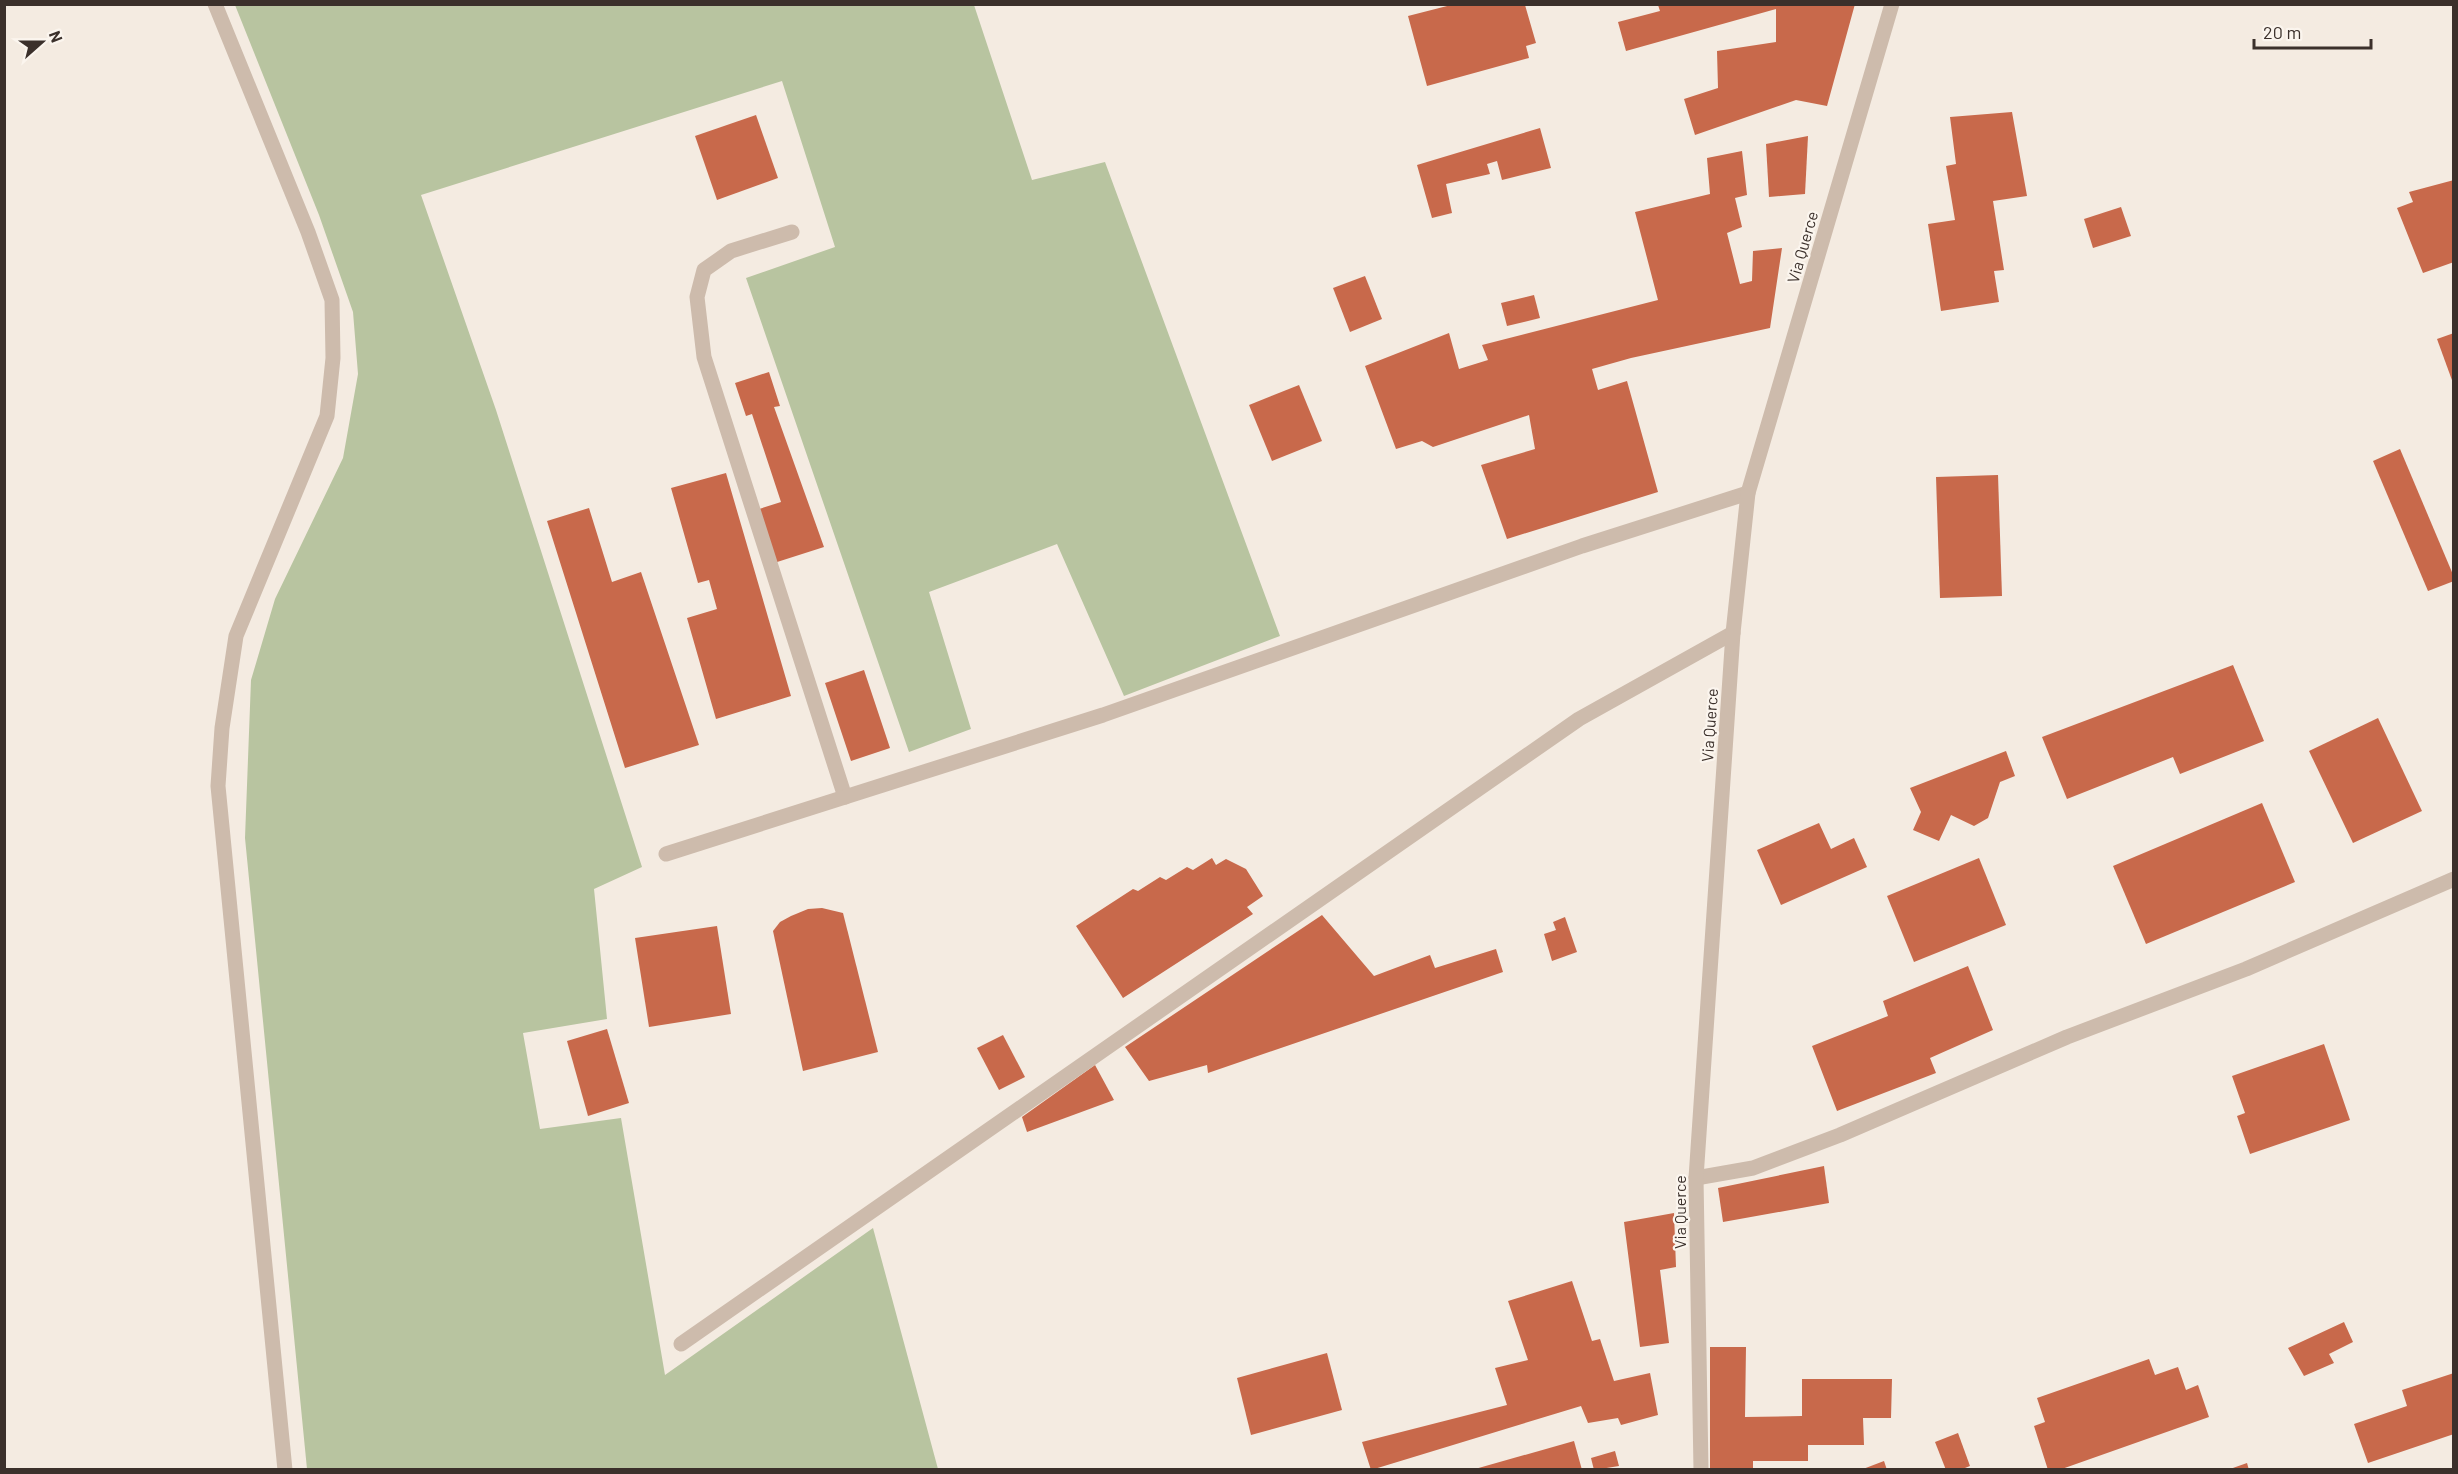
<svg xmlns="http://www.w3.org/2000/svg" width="2458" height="1474" font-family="Barlow,sans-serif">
<rect width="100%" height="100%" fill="#f4ebe1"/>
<polygon fill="#b8c4a0" points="235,5 974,5 1032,180 1105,162 1280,636 1124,696 1057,544 929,592 971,729 909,752 746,278 835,247 782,81 421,195 496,410 642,867 594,889 607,1019 523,1033 540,1129 621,1118 665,1375 873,1228 938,1469 307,1469 245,838 251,680 275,599 343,458 358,374 353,312 319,215"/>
<g fill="#c8694b">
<polygon points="1662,4 1855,4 1827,106 1796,100 1695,135 1684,99 1718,88 1717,51 1776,42 1776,9 1626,51 1618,22 1660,11 1658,5"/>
<polygon points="1451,5 1525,5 1536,43 1526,46 1529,58 1427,86 1408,16"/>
<polygon points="2012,112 2027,196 1993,201 2004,270 1994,271 1999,302 1941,311 1928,224 1955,220 1946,166 1956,164 1950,117"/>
<polygon points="756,115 778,178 717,200 695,136"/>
<polygon points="1540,128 1551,168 1502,180 1497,161 1487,164 1490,174 1446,184 1452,213 1432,218 1417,165"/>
<polygon points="1808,136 1805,194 1769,197 1766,144"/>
<polygon points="1742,151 1747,195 1735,198 1742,227 1727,233 1740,284 1752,281 1753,251 1782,248 1770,328 1631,358 1592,369 1598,390 1627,381 1658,492 1507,539 1481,465 1535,449 1529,415 1433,447 1422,441 1396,449 1365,366 1449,333 1459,369 1488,360 1482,345 1658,300 1635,212 1710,194 1707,158"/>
<polygon points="2454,180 2454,262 2423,273 2397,208 2413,202 2409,192"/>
<polygon points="2121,207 2131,236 2093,248 2084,219"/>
<polygon points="1365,276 1382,319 1350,332 1333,288"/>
<polygon points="1534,295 1540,318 1507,326 1501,303"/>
<polygon points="2454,333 2454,383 2453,383 2437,339"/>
<polygon points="769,372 780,406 774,407 824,547 774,563 756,510 781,502 752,414 746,416 735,383"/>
<polygon points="1299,385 1322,441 1272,461 1249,405"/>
<polygon points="2400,449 2454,577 2454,581 2428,591 2373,461"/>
<polygon points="726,473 791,696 716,719 687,618 717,609 709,580 698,583 671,488"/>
<polygon points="1998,475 2002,596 1940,598 1936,477"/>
<polygon points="589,508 612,582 641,572 699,745 625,768 547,521"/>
<polygon points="2233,665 2264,741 2180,774 2173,757 2067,799 2042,737"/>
<polygon points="864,670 890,748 851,761 825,683"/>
<polygon points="2378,718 2422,811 2353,843 2309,751"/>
<polygon points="2006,751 2015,776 2000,782 1988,818 1974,826 1951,815 1939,841 1913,830 1921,812 1910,788"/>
<polygon points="2262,803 2295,882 2146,944 2113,866"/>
<polygon points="1819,823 1831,849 1854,838 1867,867 1781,905 1757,850"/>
<polygon points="1212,858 1216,865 1226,859 1246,869 1263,896 1247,907 1253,914 1123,998 1076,926 1133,889 1138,891 1160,877 1166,880 1187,867 1193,870"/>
<polygon points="1979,858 2006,925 1914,962 1887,896"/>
<polygon points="822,908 843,913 878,1052 803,1071 773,931 780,922 791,916 808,909"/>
<polygon points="1322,915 1374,976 1430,955 1435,968 1496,949 1503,972 1208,1073 1207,1065 1149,1081 1125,1047"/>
<polygon points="1565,917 1577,952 1552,961 1544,934 1556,930 1553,922"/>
<polygon points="717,926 731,1014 649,1027 635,938"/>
<polygon points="1968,966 1993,1030 1930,1058 1936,1073 1837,1111 1812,1046 1888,1016 1883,1001"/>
<polygon points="607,1029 629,1103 588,1116 567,1041"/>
<polygon points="1003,1035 1025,1077 999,1090 977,1048"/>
<polygon points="2324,1044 2350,1120 2250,1154 2237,1116 2245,1113 2232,1076"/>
<polygon points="1095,1065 1114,1100 1027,1132 1022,1117"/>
<polygon points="1824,1166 1829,1203 1723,1222 1718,1188"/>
<polygon points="1674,1213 1676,1267 1660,1270 1669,1343 1640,1347 1624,1222"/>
<polygon points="1572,1281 1592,1341 1600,1339 1614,1381 1650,1373 1658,1415 1621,1425 1618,1418 1588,1423 1581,1406 1371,1470 1362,1442 1507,1405 1495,1368 1528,1360 1508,1301"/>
<polygon points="2344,1322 2353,1342 2329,1354 2334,1363 2304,1376 2288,1348"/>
<polygon points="1710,1347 1746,1347 1745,1417 1802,1416 1802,1379 1892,1379 1891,1418 1863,1418 1864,1445 1808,1445 1808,1461 1753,1461 1753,1470 1710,1470"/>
<polygon points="1327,1353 1342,1410 1251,1435 1237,1378"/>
<polygon points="2149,1359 2155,1375 2178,1367 2186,1390 2198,1385 2209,1417 2059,1470 2048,1470 2034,1426 2045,1422 2037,1398"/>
<polygon points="2454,1373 2454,1434 2368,1463 2354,1424 2407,1406 2402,1390"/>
<polygon points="1958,1433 1970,1466 1960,1470 1946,1470 1935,1442"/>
<polygon points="1574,1441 1582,1470 1475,1470 1475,1469"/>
<polygon points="1615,1451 1619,1466 1594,1470 1591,1458"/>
<polygon points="1884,1461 1887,1470 1863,1470 1863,1469"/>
<polygon points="2247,1463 2249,1470 2230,1470 2230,1469"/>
</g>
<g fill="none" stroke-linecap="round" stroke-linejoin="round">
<g stroke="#cdbbac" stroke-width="15">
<polyline points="215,4 308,232 332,300 333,358 327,416 236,636 222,728 218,786 285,1470"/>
<polyline points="792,232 731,251 704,270 697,297 704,357 845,797"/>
<polyline points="666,854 1103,715 1582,546 1748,493"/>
<polyline points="1696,1178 1753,1168 1840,1135 2067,1037 2246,969 2454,879"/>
<polyline points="681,1344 1579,719 1733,633"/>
<polyline points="1701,1470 1696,1178 1733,633 1748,493 1892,4"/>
</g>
</g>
<g text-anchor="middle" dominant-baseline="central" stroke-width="4.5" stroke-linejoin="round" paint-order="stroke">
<g font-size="16" fill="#3b302b" stroke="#fbf5ee">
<text transform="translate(1802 247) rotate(-74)">Via Querce</text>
<text transform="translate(1709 725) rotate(-86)">Via Querce</text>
<text transform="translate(1679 1212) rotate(-90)">Via Querce</text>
</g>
</g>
<rect width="2458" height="1474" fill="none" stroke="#3b302b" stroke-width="12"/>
<g transform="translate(42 42) rotate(69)" stroke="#fbf5ee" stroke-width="4.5" paint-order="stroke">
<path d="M0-4.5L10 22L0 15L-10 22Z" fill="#3b302b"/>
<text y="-9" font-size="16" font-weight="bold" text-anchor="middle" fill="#3b302b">N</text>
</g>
<path d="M2254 39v9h117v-9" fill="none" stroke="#3b302b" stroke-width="3"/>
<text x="2263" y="39" font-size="18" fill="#3b302b" stroke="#fbf5ee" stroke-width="4.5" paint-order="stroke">20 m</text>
</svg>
